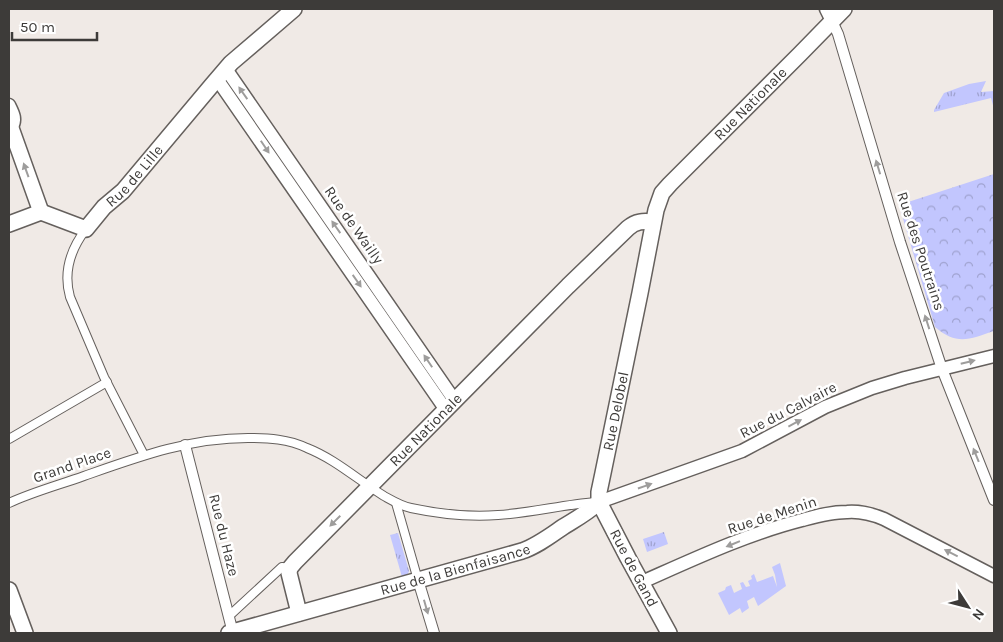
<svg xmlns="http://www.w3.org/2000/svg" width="1003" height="642" font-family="Karla,sans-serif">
<defs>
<pattern id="grass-tufts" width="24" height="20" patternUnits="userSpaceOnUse" patternTransform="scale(1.25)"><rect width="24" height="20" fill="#c2c6fe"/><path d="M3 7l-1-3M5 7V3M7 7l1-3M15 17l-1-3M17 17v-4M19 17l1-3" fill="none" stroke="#9fa2cf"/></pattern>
<pattern id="park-crowns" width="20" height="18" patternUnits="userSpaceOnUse" patternTransform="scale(1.25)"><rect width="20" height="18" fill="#c2c6fe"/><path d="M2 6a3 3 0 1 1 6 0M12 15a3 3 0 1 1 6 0" fill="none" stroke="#9fa2cf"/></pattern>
</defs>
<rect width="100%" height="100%" fill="#f0eae6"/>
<g fill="url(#grass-tufts)">
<polygon points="986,81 981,92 994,91 994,109 991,98 934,112 934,110 944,93 969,84"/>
<polygon points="664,532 668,544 647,552 643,539"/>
<polygon points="398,533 409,571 407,576 402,577 390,535"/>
</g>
<path fill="url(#park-crowns)" d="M994,174V331C970,339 957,346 935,327L899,205Z"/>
<polygon fill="#c2c6fe" points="780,563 786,586 758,606 754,597 747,601 749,608 742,613 740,608 729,615 718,593 725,590 726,587 731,585 734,593 742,589 740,583 743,582 746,587 750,586 748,581 752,579 751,576 754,574 757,582 773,576 777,587 775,575 772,567"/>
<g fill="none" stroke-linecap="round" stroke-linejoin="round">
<defs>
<g id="pedestrian">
<path d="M86,229C70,250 63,272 70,297L104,377L144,455"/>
<polyline points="9,439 107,382"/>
<path d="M9,503C33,492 59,485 84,476C138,457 189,438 248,438C269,438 288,439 307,448C335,459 358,480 384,496C393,501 401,506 411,508C439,514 469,517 498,515C530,513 562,505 595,502"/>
<polyline points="396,503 418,580"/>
<polyline points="229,616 282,567 290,568"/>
</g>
<g id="minor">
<polyline points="832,21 838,34 900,242 942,369 994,500"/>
<polyline points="185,445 233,633"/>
<polyline points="418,580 434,633"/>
</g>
<g id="tertiary">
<polyline points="826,9 832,21"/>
<polyline points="226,69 455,401"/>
<polyline points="217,79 446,410"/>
<path d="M9,105C13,113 17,120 11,128"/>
<polyline points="599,502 742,451 825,407 872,388 905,378 994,356"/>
<path d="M642,582C694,559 747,534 802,520C817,516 831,512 847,512C860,511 872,514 884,519L994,576"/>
</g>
<g id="secondary">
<polyline points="9,129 11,128 41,212"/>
<path id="s1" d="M41,212L86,229L104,207L123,191L212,85L231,63L294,9"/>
<polyline points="9,224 41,212"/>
<polyline points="9,590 25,633"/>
<path id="s2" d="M299,613L289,573L290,568L295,562L568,286L628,228C636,221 643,221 653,222"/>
<path id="s3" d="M229,633L522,551C537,546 550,536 563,527C576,519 589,512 599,502"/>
<path id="s4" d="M669,633L628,558L599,502V492L603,473L640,293L656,210L662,193L670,184L800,54L844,9"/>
</g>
</defs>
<use href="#pedestrian" stroke="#65605d" stroke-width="10"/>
<use href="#minor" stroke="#65605d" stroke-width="12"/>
<use href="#tertiary" stroke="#65605d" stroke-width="15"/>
<use href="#secondary" stroke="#65605d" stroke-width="18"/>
<use href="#pedestrian" stroke="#fff" stroke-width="8"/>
<use href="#minor" stroke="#fff" stroke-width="10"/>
<use href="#tertiary" stroke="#fff" stroke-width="12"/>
<use href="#secondary" stroke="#fff" stroke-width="15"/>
</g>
<defs><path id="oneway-solid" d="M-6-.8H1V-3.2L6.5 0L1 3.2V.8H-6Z" transform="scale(1.25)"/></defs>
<g fill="#9e9d9c">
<use href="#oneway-solid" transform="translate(243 93) rotate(-125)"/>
<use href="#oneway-solid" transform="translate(265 147) rotate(56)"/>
<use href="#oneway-solid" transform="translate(878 167) rotate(-107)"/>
<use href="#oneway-solid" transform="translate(26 170) rotate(-110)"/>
<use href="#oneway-solid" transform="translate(336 227) rotate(-125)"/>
<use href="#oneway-solid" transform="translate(357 281) rotate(55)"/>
<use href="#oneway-solid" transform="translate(927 322) rotate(-108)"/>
<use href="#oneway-solid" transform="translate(428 361) rotate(-124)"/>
<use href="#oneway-solid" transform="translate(968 362) rotate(-14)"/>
<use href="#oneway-solid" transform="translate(795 423) rotate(-28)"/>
<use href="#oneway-solid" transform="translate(976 455) rotate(-112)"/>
<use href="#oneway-solid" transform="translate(645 486) rotate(-19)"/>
<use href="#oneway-solid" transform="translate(335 521) rotate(135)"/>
<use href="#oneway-solid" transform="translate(733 544) rotate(158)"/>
<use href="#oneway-solid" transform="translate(951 553) rotate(-153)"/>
<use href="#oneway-solid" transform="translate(426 607) rotate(74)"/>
</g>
<g text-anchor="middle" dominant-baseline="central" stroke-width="5" stroke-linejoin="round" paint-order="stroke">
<g font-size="15" fill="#3d3b39" stroke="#fff">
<text stroke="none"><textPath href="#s4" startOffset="590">Rue Nationale</textPath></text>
<text stroke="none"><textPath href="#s1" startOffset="120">Rue de Lille</textPath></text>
<text transform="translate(354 225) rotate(55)">Rue de Wailly</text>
<text transform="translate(921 251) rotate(72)">Rue des Poutrains</text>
<text transform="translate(788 410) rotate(-27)">Rue du Calvaire</text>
<text stroke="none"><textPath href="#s4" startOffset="241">Rue Delobel</textPath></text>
<text stroke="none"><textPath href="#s2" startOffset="240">Rue Nationale</textPath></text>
<text transform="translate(72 465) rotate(-19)">Grand Place</text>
<text transform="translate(772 515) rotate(-18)">Rue de Menin</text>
<text transform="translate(224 535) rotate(76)">Rue du Haze</text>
<text transform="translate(634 568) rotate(62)">Rue de Gand</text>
<text stroke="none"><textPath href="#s3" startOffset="235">Rue de la Bienfaisance</textPath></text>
</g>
</g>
<rect width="1003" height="642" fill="none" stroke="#3d3b39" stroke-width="20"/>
<g transform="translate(968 607) rotate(126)" stroke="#ffffff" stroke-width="4" paint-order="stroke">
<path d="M0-4L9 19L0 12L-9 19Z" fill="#3d3b39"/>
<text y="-8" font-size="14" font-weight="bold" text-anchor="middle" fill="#3d3b39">N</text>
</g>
<path d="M12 32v8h85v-8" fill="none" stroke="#3d3b39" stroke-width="2.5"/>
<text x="20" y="32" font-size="15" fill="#3d3b39" stroke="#ffffff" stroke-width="4" paint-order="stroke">50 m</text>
</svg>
